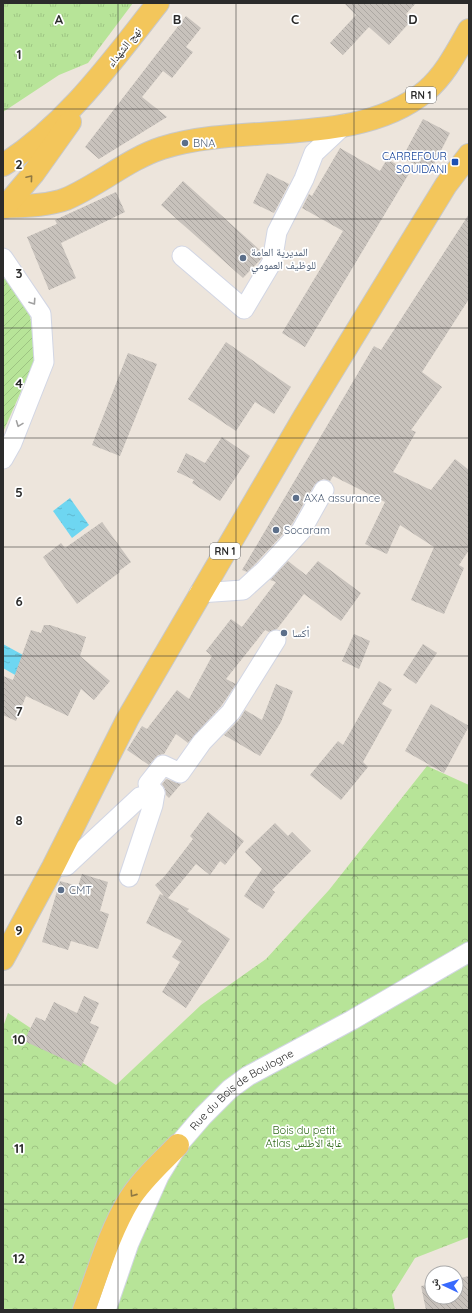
<svg xmlns="http://www.w3.org/2000/svg" width="472" height="1313" font-family="Quicksand,'Noto Naskh Arabic',sans-serif">
<defs>
<pattern id="forest-crowns" width="20" height="18" patternUnits="userSpaceOnUse"><rect width="20" height="18" fill="#b7e498"/><path d="M2 6a3 3 0 1 1 6 0M12 15a3 3 0 1 1 6 0" fill="none" stroke="#9ec483"/></pattern>
<pattern id="park-tufts" width="24" height="20" patternUnits="userSpaceOnUse"><rect width="24" height="20" fill="#b7e498"/><path d="M3 7l-1-3M5 7V3M7 7l1-3M15 17l-1-3M17 17v-4M19 17l1-3" fill="none" stroke="#9ec483"/></pattern>
<pattern id="garden-furrows" width="10" height="10" patternUnits="userSpaceOnUse"><rect width="10" height="10" fill="#b7e498"/><path d="M-1 1l2-2M0 10L10 0M9 11l2-2" fill="none" stroke="#9ec483"/></pattern>
<pattern id="water-ripples" width="26" height="14" patternUnits="userSpaceOnUse"><rect width="26" height="14" fill="#6ed6f1"/><path d="M2 4q2-2 4 0t4 0M15 11q2-2 4 0t4 0" fill="none" stroke="#5fb8cf"/></pattern>
<pattern id="building-back-hatch" width="6" height="6" patternUnits="userSpaceOnUse"><rect width="6" height="6" fill="#c8c2bc"/><path d="M-1 5l2 2M0 0l6 6M5-1l2 2" fill="none" stroke="#aca7a2"/></pattern>
</defs>
<rect width="100%" height="100%" fill="#ede5dc"/>
<polygon fill="url(#forest-crowns)" points="427,766 469,785 469,1237 415,1258 392,1295 395,1310 3,1310 3,1027 8,1013 116,1085 201,1005 266,959 329,890"/>
<polygon fill="url(#park-tufts)" points="3,3 133,3 88,63 59,75 3,112"/>
<polygon fill="url(#garden-furrows)" points="7,278 30,314 35,360 3,432 3,279"/>
<g fill="url(#water-ripples)">
<polygon points="70,498 89,525 72,538 53,511"/>
<polygon points="3,644 32,660 22,679 3,668"/>
</g>
<g fill="url(#building-back-hatch)">
<polygon points="344,3 416,3 406,14 412,20 389,45 369,27 343,55 330,43 356,15"/>
<polygon points="186,16 201,28 186,47 193,52 172,78 163,71 142,97 167,117 99,159 85,147"/>
<polygon points="423,119 450,133 430,172 402,158"/>
<polygon points="340,148 380,171 387,159 410,172 305,347 282,333 343,231 302,208 309,194 312,196"/>
<polygon points="267,173 289,184 274,213 253,203"/>
<polygon points="183,181 262,252 262,258 243,278 161,205"/>
<polygon points="116,192 125,212 61,243 76,278 49,290 27,237 57,224 55,220"/>
<polygon points="469,214 469,299 422,372 442,387 411,430 416,432 393,472 431,490 455,459 469,470 469,550 459,565 464,568 444,614 411,600 434,547 400,525 387,554 365,544 385,502 333,476 330,481 323,479 315,484 292,524 257,562 247,572 242,570 374,346 381,350"/>
<polygon points="226,342 291,387 274,414 255,402 236,431 188,399"/>
<polygon points="128,353 157,364 120,456 92,445"/>
<polygon points="222,437 250,456 220,501 192,483 194,480 177,472 186,453 205,463"/>
<polygon points="102,522 131,562 119,571 120,572 77,604 43,557 61,543 65,548"/>
<polygon points="288,561 306,575 318,561 361,593 341,621 304,594 277,629 269,632 265,630 226,679 236,684 222,705 188,743 176,734 164,754 158,755 149,765 127,750 142,726 147,729 177,690 189,699 212,656 206,651 231,619 242,627 276,582 270,580"/>
<polygon points="44,625 50,625 86,637 80,656 110,681 94,700 81,689 68,716 26,696 16,721 3,715 3,676 13,680 31,630 41,633"/>
<polygon points="354,634 370,641 359,669 342,661"/>
<polygon points="423,644 437,653 416,684 403,675"/>
<polygon points="379,681 392,689 382,704 392,710 363,762 368,767 341,800 310,775 338,741 343,745"/>
<polygon points="276,684 293,691 281,722 260,756 224,735 239,720 245,710 262,720"/>
<polygon points="431,704 469,726 444,773 405,751"/>
<polygon points="166,779 181,784 169,798 166,795 165,789 162,784"/>
<polygon points="208,812 244,841 225,865 220,861 210,875 196,864 168,898 189,909 187,911 230,939 186,1008 162,992 180,962 172,957 182,941 146,923 160,894 164,896 155,885 164,877 193,839 190,836"/>
<polygon points="275,823 288,836 292,832 311,851 272,890 275,892 263,909 244,896 262,869 245,852"/>
<polygon points="82,874 108,882 100,911 109,914 98,949 71,941 68,950 42,942 60,881 78,886"/>
<polygon points="84,996 99,1003 90,1023 99,1027 81,1067 24,1041 36,1017 45,1021 54,1002 77,1013"/>
<polygon points="469,1276 469,1310 426,1310 421,1286 432,1284 432,1297 456,1297 456,1279"/>
</g>
<g fill="none" stroke-linecap="round" stroke-linejoin="round">
<defs>
<g id="minor">
<polyline points="182,256 244,309 272,262 277,232 304,179 314,153 345,124"/>
<polyline points="3,258 41,314 44,362 12,443 3,459"/>
<polyline points="199,593 243,590 265,570 301,531 324,490"/>
<polyline points="155,793 148,784 163,765 180,773 202,742 231,712 276,640"/>
<polyline points="53,867 66,866 140,797 155,793 153,805 129,877"/>
<path id="s1" d="M106,1310L129,1243L159,1176L178,1145L203,1116L230,1089L248,1076L352,1020L469,952"/>
</g>
<g id="major">
<path d="M3,165C67,125 112,61 158,3"/>
<path d="M3,207C23,206 47,206 66,199C99,185 128,159 162,148C243,122 357,148 426,91C445,75 457,51 469,30"/>
<polyline points="5,207 33,174 70,122"/>
<polyline points="3,959 53,867 128,718 304,417 446,185 469,155"/>
<path d="M84,1310C98,1273 109,1233 129,1200C142,1179 162,1162 178,1145"/>
</g>
</defs>
<use href="#minor" stroke="#d2d6e4" stroke-width="21"/>
<use href="#major" stroke="#c8c8c8" stroke-width="24"/>
<use href="#minor" stroke="#fff" stroke-width="19"/>
<use href="#major" stroke="#f3c65b" stroke-width="22"/>
</g>
<defs><path id="oneway-chevron" d="M-2-3.5L2.5 0L-2 3.5" fill="none" stroke-width="1.6" stroke-linecap="round" stroke-linejoin="round"/></defs>
<g stroke="#8f7843">
<use href="#oneway-chevron" transform="translate(30 178) rotate(-50)"/>
<use href="#oneway-chevron" transform="translate(133 1194) rotate(125)"/>
</g>
<g stroke="#a0a0a0">
<use href="#oneway-chevron" transform="translate(33 302) rotate(56)"/>
<use href="#oneway-chevron" transform="translate(19 424) rotate(111)"/>
</g>
<path fill="none" stroke="#2b2b2b" stroke-width="1" stroke-opacity="0.55" d="M118,3V1310M236,3V1310M354,3V1310M3,109H469M3,219H469M3,328H469M3,438H469M3,547H469M3,656H469M3,766H469M3,875H469M3,985H469M3,1094H469M3,1204H469"/>
<g fill="#5c6f8a" stroke="#fff" stroke-width="1.5">
<circle cx="185" cy="143" r="4"/>
<circle cx="243" cy="258" r="4"/>
<circle cx="296" cy="498" r="4"/>
<circle cx="276" cy="530" r="4"/>
<circle cx="284" cy="633" r="4"/>
<circle cx="61" cy="890" r="4"/>
</g>
<rect fill="#1a4fb4" stroke="#fff" stroke-width="1.5" x="451" y="158" width="8" height="8" rx="2"/>
<g text-anchor="middle" dominant-baseline="central" stroke-width="3.5" stroke-linejoin="round" paint-order="stroke">
<g fill="#fff" stroke="#6b6b6b" stroke-width="1">
<rect x="406" y="87" width="30" height="16" rx="3"/>
<rect x="210" y="543" width="30" height="16" rx="3"/>
</g>
<g font-size="10" font-weight="bold" fill="#2b2b2b">
<text x="421" y="95">RN 1</text>
<text x="225" y="551">RN 1</text>
</g>
<g font-size="11" fill="#2b2b2b" stroke="#fff">
<text transform="translate(124 47) rotate(-51)">نهج الشهداء</text>
<text stroke="none"><textPath href="#s1" startOffset="266">Rue du Bois de Boulogne</textPath></text>
</g>
<g font-size="11" fill="#4e5e75" stroke="#fff" text-anchor="start">
<text x="193" y="143">BNA</text>
<text x="251" y="252">المديرية العامة<tspan x="251" dy="13">للوظيف العمومي</tspan></text>
<text x="304" y="498">AXA assurance</text>
<text x="284" y="530">Socaram</text>
<text x="292" y="633">أكسا</text>
<text x="69" y="890">CMT</text>
</g>
<g font-size="11" fill="#164399" stroke="#fff" text-anchor="end">
<text x="447" y="156">CARREFOUR<tspan x="447" dy="13">SOUIDANI</tspan></text>
</g>
<g font-size="11" fill="#2f6919" stroke="#fff">
<text x="304" y="1130">Bois du petit<tspan x="304" dy="13">Atlas غابة الأطلس</tspan></text>
</g>
</g>
<g font-size="13" text-anchor="middle" font-weight="bold" fill="#2b2b2b" stroke="#fff" stroke-width="3.5" stroke-linejoin="round" paint-order="stroke">
<text x="59" y="24">A</text>
<text x="177" y="24">B</text>
<text x="295" y="24">C</text>
<text x="413" y="24">D</text>
<text x="19" y="59">1</text>
<text x="19" y="169">2</text>
<text x="19" y="278">3</text>
<text x="19" y="388">4</text>
<text x="19" y="497">5</text>
<text x="19" y="606">6</text>
<text x="19" y="716">7</text>
<text x="19" y="825">8</text>
<text x="19" y="935">9</text>
<text x="19" y="1044">10</text>
<text x="19" y="1153">11</text>
<text x="19" y="1263">12</text>
</g>
<rect width="472" height="1313" fill="none" stroke="#2b2b2b" stroke-width="8"/>
<g transform="translate(444 1285) rotate(274)"><circle r="19" fill="#ffffff" stroke="#aaaaaa"/>
<path d="M0-3L7 15L0 10L-7 15Z" fill="#396afd"/>
<text y="-6" font-size="11" font-weight="bold" text-anchor="middle" fill="#2b2b2b">ش</text>
</g>
</svg>
